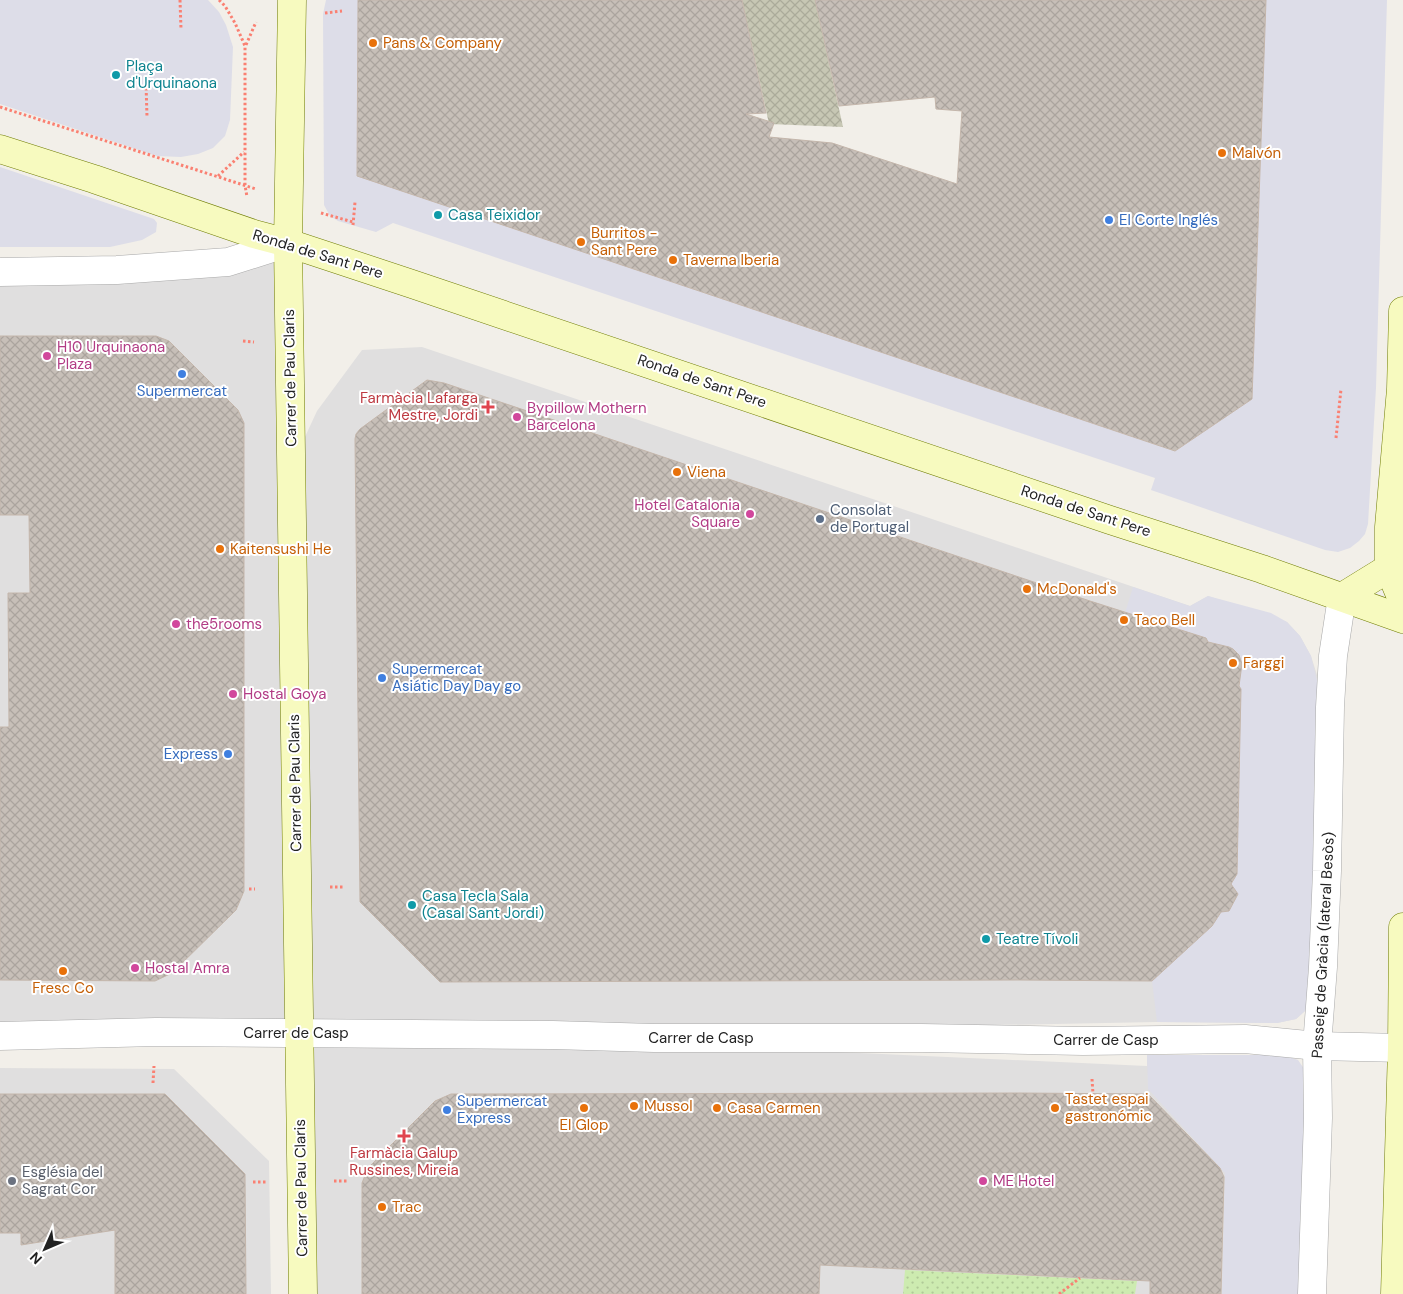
<svg xmlns="http://www.w3.org/2000/svg" width="1403" height="1294" font-family="'DM Sans',sans-serif">
<defs>
<pattern id="construction-cross-hatch" width="8" height="8" patternUnits="userSpaceOnUse" patternTransform="scale(1.25)"><rect width="8" height="8" fill="#c7c7b4"/><path d="M0 0l8 8M0 8l8-8" fill="none" stroke="#abab9a"/></pattern>
<pattern id="grass-dots" width="8" height="8" patternUnits="userSpaceOnUse" patternTransform="scale(1.25)"><rect width="8" height="8" fill="#cdebb0"/><path d="M2 2h.1M6 6h.1" fill="none" stroke="#b0c997" stroke-width="1.8" stroke-linecap="round"/></pattern>
<pattern id="building-cross-hatch" width="8" height="8" patternUnits="userSpaceOnUse" patternTransform="scale(1.25)"><rect width="8" height="8" fill="#c7bfb8"/><path d="M0 0l8 8M0 8l8-8" fill="none" stroke="#aba49e"/></pattern>
</defs>
<rect width="100%" height="100%" fill="#f2efe9"/>
<g fill="#e0dfdf">
<polygon points="288,243 292,465 317,411 362,350 422,347 1190,606 1208,596 1287,622 1300,636 1311,656 1317,675 1305,1011 1296,1019 1277,1023 1157,1022 464,1035 1147,1066 1147,1055 1245,1055 1298,1060 1303,1294 306,1294 299,1033 0,1025 0,272"/>
<polygon points="0,1068 174,1069 269,1161 271,1294 0,1294"/>
</g>
<polygon fill="url(#construction-cross-hatch)" points="742,0 815,0 843,127 769,124"/>
<polygon fill="url(#grass-dots)" points="905,1270 1137,1281 1135,1294 903,1294"/>
<g fill="#dddde8">
<polygon points="0,0 208,0 219,12 226,25 233,47 230,120 225,136 213,148 198,154 181,157 157,156 0,104"/>
<polygon points="326,0 358,0 358,176 1175,451 1252,399 1266,0 1387,0 1376,388 1368,524 1365,534 1359,541 1350,548 1338,552 1325,550 1151,490 1155,478 393,223 376,232 338,221 330,216 324,205 323,14"/>
<polygon points="0,167 154,219 157,223 156,232 142,240 110,247 0,247"/>
<polygon points="1133,587 1190,606 1208,596 1271,613 1287,622 1300,636 1311,656 1320,693 1312,1000 1305,1011 1296,1019 1277,1023 1157,1022 1152,981 1212,926 1229,881 1237,874 1241,689 1236,681 1242,664 1237,652 1229,647 1222,645 1211,646 1206,638 1125,613"/>
<polygon points="1147,1055 1283,1055 1298,1060 1307,1073 1303,1294 1222,1294 1225,1173 1148,1089"/>
</g>
<g fill="url(#building-cross-hatch)" stroke="#c4b6ab">
<polygon points="358,0 742,0 766,113 746,114 774,123 769,137 832,143 957,184 962,111 936,109 935,97 839,106 815,0 1266,0 1252,399 1175,451 357,176"/>
<polygon points="0,336 156,336 169,341 238,410 244,423 244,891 236,910 172,973 155,981 0,980 0,727 9,727 8,593 30,593 29,515 0,515"/>
<polygon points="427,380 444,383 1090,601 1206,638 1208,642 1229,647 1233,649 1239,655 1242,664 1239,686 1241,689 1237,874 1231,884 1238,894 1229,911 1221,912 1212,926 1152,981 1018,980 440,982 360,902 355,439 356,434 360,429"/>
<polygon points="1019,1093 1148,1094 1220,1168 1224,1177 1221,1294 1150,1294 1150,1281 820,1265 819,1294 362,1294 362,1183 368,1168 435,1101 451,1094"/>
<polygon points="0,1094 165,1094 245,1174 246,1294 115,1294 115,1230 21,1245 21,1233 0,1233"/>
</g>
<g fill="none" stroke-linecap="round" stroke-linejoin="round">
<defs>
<g id="street">
<polyline points="0,272 117,270 228,262 288,243"/>
<polyline points="0,1036 156,1032 553,1035 654,1038 922,1038 1083,1041 1245,1039 1317,1046 1402,1048"/>
<polyline points="1312,1294 1318,1118 1317,1046 1323,967 1327,871 1330,707 1333,656 1342,597"/>
</g>
<g id="secondary">
<polyline points="292,0 288,243 303,1294"/>
<polyline points="0,149 94,179 254,234 288,243 412,284 1110,520 1262,569 1403,619"/>
<polyline points="1403,311 1401,389 1389,527 1389,568 1403,602"/>
<polyline points="1342,597 1389,568"/>
<polyline points="1395,1294 1402,1048 1403,927"/>
</g>
</defs>
<use href="#street" stroke="#a9a9a9" stroke-width="29"/>
<use href="#secondary" stroke="#707d05" stroke-width="29"/>
<g stroke="#fa8072" stroke-width="3" stroke-dasharray="2.5 2.5" stroke-linecap="butt">
<polyline points="180,0 181,29"/>
<polyline points="219,0 225,6 235,23 245,46 245,185 247,197"/>
<polyline points="325,13 342,11"/>
<polyline points="246,45 256,22"/>
<polyline points="146,83 147,117"/>
<polyline points="0,107 256,189"/>
<polyline points="218,176 244,152"/>
<polyline points="321,213 353,222"/>
<polyline points="353,225 355,202"/>
<polyline points="243,341 254,342"/>
<polyline points="1336,438 1341,389"/>
<polyline points="330,887 344,887"/>
<polyline points="249,889 255,889"/>
<polyline points="1092,1079 1093,1094"/>
<polyline points="153,1083 154,1066"/>
<polyline points="334,1181 347,1181"/>
<polyline points="253,1182 267,1182"/>
<polyline points="1059,1294 1080,1278"/>
</g>
<use href="#street" stroke="#fff" stroke-width="28"/>
<use href="#secondary" stroke="#f7fabf" stroke-width="28"/>
</g>
<g fill="#e8710a" stroke="#fff" stroke-width="2">
<circle cx="373" cy="43" r="5"/>
<circle cx="1222" cy="153" r="5"/>
<circle cx="581" cy="242" r="5"/>
<circle cx="673" cy="260" r="5"/>
<circle cx="677" cy="472" r="5"/>
<circle cx="220" cy="549" r="5"/>
<circle cx="1027" cy="589" r="5"/>
<circle cx="1124" cy="620" r="5"/>
<circle cx="1233" cy="663" r="5"/>
<circle cx="63" cy="971" r="5"/>
<circle cx="634" cy="1106" r="5"/>
<circle cx="584" cy="1108" r="5"/>
<circle cx="717" cy="1108" r="5"/>
<circle cx="1055" cy="1108" r="5"/>
<circle cx="382" cy="1207" r="5"/>
</g>
<g fill="#0f9aa8" stroke="#fff" stroke-width="2">
<circle cx="116" cy="75" r="5"/>
<circle cx="438" cy="215" r="5"/>
<circle cx="412" cy="905" r="5"/>
<circle cx="986" cy="939" r="5"/>
</g>
<g fill="#3f7fe0" stroke="#fff" stroke-width="2">
<circle cx="1109" cy="220" r="5"/>
<circle cx="182" cy="374" r="5"/>
<circle cx="382" cy="678" r="5"/>
<circle cx="228" cy="754" r="5"/>
<circle cx="447" cy="1110" r="5"/>
</g>
<g fill="#d1479c" stroke="#fff" stroke-width="2">
<circle cx="47" cy="356" r="5"/>
<circle cx="517" cy="417" r="5"/>
<circle cx="750" cy="514" r="5"/>
<circle cx="176" cy="624" r="5"/>
<circle cx="233" cy="694" r="5"/>
<circle cx="135" cy="968" r="5"/>
<circle cx="983" cy="1181" r="5"/>
</g>
<g fill="#e0444e" stroke="#fff" stroke-width="2">
<path d="M485.5 399.5h5v5h5v5h-5v5h-5v-5h-5v-5h5z"/>
<path d="M401.5 1128.5h5v5h5v5h-5v5h-5v-5h-5v-5h5z"/>
</g>
<circle fill="#5c6f8a" stroke="#fff" stroke-width="2" cx="820" cy="519" r="5"/>
<circle fill="#6b7280" stroke="#fff" stroke-width="2" cx="12" cy="1181" r="5"/>
<g text-anchor="middle" dominant-baseline="central" stroke-width="4" stroke-linejoin="round" paint-order="stroke">
<g font-size="15" fill="#c56008" stroke="#fff" text-anchor="start">
<text x="383" y="43">Pans &amp; Company</text>
<text x="1232" y="153">Malvón</text>
<text x="591" y="233">Burritos -<tspan x="591" dy="17">Sant Pere</tspan></text>
<text x="683" y="260">Taverna Iberia</text>
<text x="687" y="472">Viena</text>
<text x="230" y="549">Kaitensushi He</text>
<text x="1037" y="589">McDonald's</text>
<text x="1134" y="620">Taco Bell</text>
<text x="1243" y="663">Farggi</text>
<text x="63" y="988" text-anchor="middle">Fresc Co</text>
<text x="1065" y="1099">Tastet espai<tspan x="1065" dy="17">gastronómic</tspan></text>
<text x="644" y="1106">Mussol</text>
<text x="727" y="1108">Casa Carmen</text>
<text x="584" y="1125" text-anchor="middle">El Glop</text>
<text x="392" y="1207">Trac</text>
</g>
<g font-size="15" fill="#0d838f" stroke="#fff" text-anchor="start">
<text x="126" y="66">Plaça<tspan x="126" dy="17">d'Urquinaona</tspan></text>
<text x="448" y="215">Casa Teixidor</text>
<text x="422" y="896">Casa Tecla Sala<tspan x="422" dy="17">(Casal Sant Jordi)</tspan></text>
<text x="996" y="939">Teatre Tívoli</text>
</g>
<g font-size="15" fill="#366cbe" stroke="#fff" text-anchor="start">
<text x="1119" y="220">El Corte Inglés</text>
<text x="182" y="391" text-anchor="middle">Supermercat</text>
<text x="392" y="669">Supermercat<tspan x="392" dy="17">Asiátic Day Day go</tspan></text>
<text x="218" y="754" text-anchor="end">Express</text>
<text x="457" y="1101">Supermercat<tspan x="457" dy="17">Express</tspan></text>
</g>
<g font-size="15" fill="#222" stroke="#fff">
<text transform="translate(318 254) rotate(17)">Ronda de Sant Pere</text>
<text transform="translate(290 378) rotate(-91)">Carrer de Pau Claris</text>
<text transform="translate(702 381) rotate(19)">Ronda de Sant Pere</text>
<text transform="translate(1086 511) rotate(18)">Ronda de Sant Pere</text>
<text transform="translate(295 783) rotate(-91)">Carrer de Pau Claris</text>
<text transform="translate(1323 945) rotate(-87)">Passeig de Gràcia (lateral Besòs)</text>
<text x="296" y="1033">Carrer de Casp</text>
<text x="701" y="1038">Carrer de Casp</text>
<text x="1106" y="1040">Carrer de Casp</text>
<text transform="translate(301 1188) rotate(-91)">Carrer de Pau Claris</text>
</g>
<g font-size="15" fill="#b23c85" stroke="#fff" text-anchor="start">
<text x="57" y="347">H10 Urquinaona<tspan x="57" dy="17">Plaza</tspan></text>
<text x="527" y="408">Bypillow Mothern<tspan x="527" dy="17">Barcelona</tspan></text>
<text x="740" y="505" text-anchor="end">Hotel Catalonia<tspan x="740" dy="17">Square</tspan></text>
<text x="186" y="624">the5rooms</text>
<text x="243" y="694">Hostal Goya</text>
<text x="145" y="968">Hostal Amra</text>
<text x="993" y="1181">ME Hotel</text>
</g>
<g font-size="15" fill="#be3a42" stroke="#fff" text-anchor="end">
<text x="478" y="398">Farmàcia Lafarga<tspan x="478" dy="17">Mestre, Jordi</tspan></text>
<text x="404" y="1153" text-anchor="middle">Farmàcia Galup<tspan x="404" dy="17">Russines, Mireia</tspan></text>
</g>
<g font-size="15" fill="#4e5e75" stroke="#fff" text-anchor="start">
<text x="830" y="510">Consolat<tspan x="830" dy="17">de Portugal</tspan></text>
</g>
<g font-size="15" fill="#5b616d" stroke="#fff" text-anchor="start">
<text x="22" y="1172">Església del<tspan x="22" dy="17">Sagrat Cor</tspan></text>
</g>
</g>
<g transform="translate(45 1249) rotate(225)" stroke="#ffffff" stroke-width="4" paint-order="stroke">
<path d="M0-4L9 19L0 12L-9 19Z" fill="#222222"/>
<text y="-8" font-size="14" font-weight="bold" text-anchor="middle" fill="#222222">N</text>
</g>
</svg>
